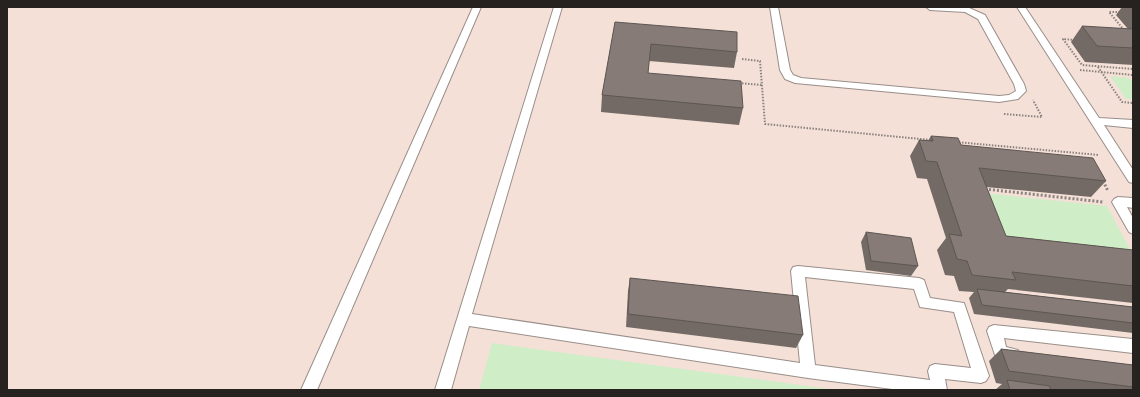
<svg xmlns="http://www.w3.org/2000/svg" width="1140" height="397" font-family="'Source Sans 3',sans-serif">
<rect width="100%" height="100%" fill="#fbefe9"/>
<rect fill="#f4e0d7" x="7" y="7" width="1126" height="383"/>
<g fill="#cfeec7">
<polygon points="1110,76 1129,78 1133,83 1133,99 1126,99"/>
<polygon points="984,193 1107,206 1133,255 1004,246"/>
<polygon points="492,343 837,390 479,390"/>
</g>
<g fill="none" stroke-linecap="round" stroke-linejoin="round">
<defs>
<g id="lane">
<polygon points="473,7 481,7 317,390 301,390"/>
<path d="M554,7H562L472,314L800,363L791,271L793,267L798,266L919,278L924,280L930,298L964,303L989,376L986,381L981,383L945,379L947,390H900L808,378L469,326L451,390H435ZM805,277L914,289L920,307L954,312L971,368L935,364L930,366L928,371L930,380L815,365Z"/>
<polygon points="770,7 778,7 790,70 793,75 801,78 999,96 1009,95 1016,91 1014,84 978,19 965,12 930,10 926,7 967,7 985,15 1024,84 1026,91 1018,99 999,102 795,83 785,79 780,70"/>
<polygon points="1017,7 1025,7 1099,118 1133,120 1133,128 1104,125 1133,170 1133,183 1129,182"/>
<polygon points="1118,197 1133,198 1133,208 1127,207 1133,218 1133,234 1129,232 1112,202 1114,199"/>
<path d="M994,325L1133,339V353L1004,338L1006,347L1018,350L1020,355L1018,360C1011,363 1003,360 996,358L987,331L989,327Z"/>
</g>
</defs>
<use href="#lane" stroke="#998e89" stroke-width="2"/>
<g stroke="#89827e" stroke-width="2" stroke-dasharray="1.5 1.5" stroke-linecap="butt">
<polyline points="1120,12 1109,12 1124,30"/>
<polyline points="1075,40 1063,39 1082,65 1133,69"/>
<polyline points="742,59 760,61 765,124 931,140"/>
<polyline points="1098,67 1122,102 1133,103"/>
<polyline points="1080,70 1133,75"/>
<polyline points="739,83 762,85"/>
<polyline points="1004,114 1042,117 1033,100"/>
<polyline points="956,142 1099,155"/>
</g>
<g stroke="#89827e" stroke-width="3" stroke-dasharray="2 2" stroke-linecap="butt">
<polyline points="1103,181 1108,191"/>
<polyline points="985,189 1103,202"/>
</g>
<use href="#lane" fill="#fff" fill-rule="evenodd"/>
</g>
<g fill="#736a65">
<polygon points="1122,7 1133,7 1133,65 1085,62 1071,42 1082,26 1128,29 1116,15"/>
<polygon points="615,22 737,52 734,68 649,61 648,73 743,108 739,125 601,112 602,95"/>
<polygon points="931,136 961,145 1106,181 1091,197 986,187 1006,236 1133,250 1133,303 1008,289 1005,292 1133,307 1133,333 974,314 969,298 974,292 959,291 954,276 945,275 937,250 946,238 927,179 917,178 910,156 919,140 928,141"/>
<polygon points="866,232 918,266 911,276 866,270 861,242"/>
<polygon points="630,278 803,335 796,348 626,327 628,291"/>
<polygon points="1001,349 1133,365 1133,390 995,390 1002,384 996,383 989,361"/>
</g>
<g fill="#867b76" stroke="#5e5653">
<polygon points="615,22 737,32 737,52 651,44 648,73 741,81 743,108 602,95"/>
<polygon points="1082,26 1133,29 1133,48 1097,46"/>
<polygon points="931,136 958,138 961,145 1093,158 1106,181 979,168 1006,236 1133,250 1133,286 1012,272 1016,280 972,275 967,261 957,259 949,234 962,236 937,162 926,161 919,140 933,141"/>
<polygon points="866,232 911,238 918,266 871,261"/>
<polygon points="630,278 798,296 803,335 628,314"/>
<polygon points="977,289 1133,307 1133,323 982,305"/>
<polygon points="1001,349 1133,365 1133,387 1009,371"/>
<polygon points="1007,380 1050,386 1050,390 1010,390"/>
</g>
<rect width="1140" height="397" fill="none" stroke="#262220" stroke-width="16"/>
</svg>
